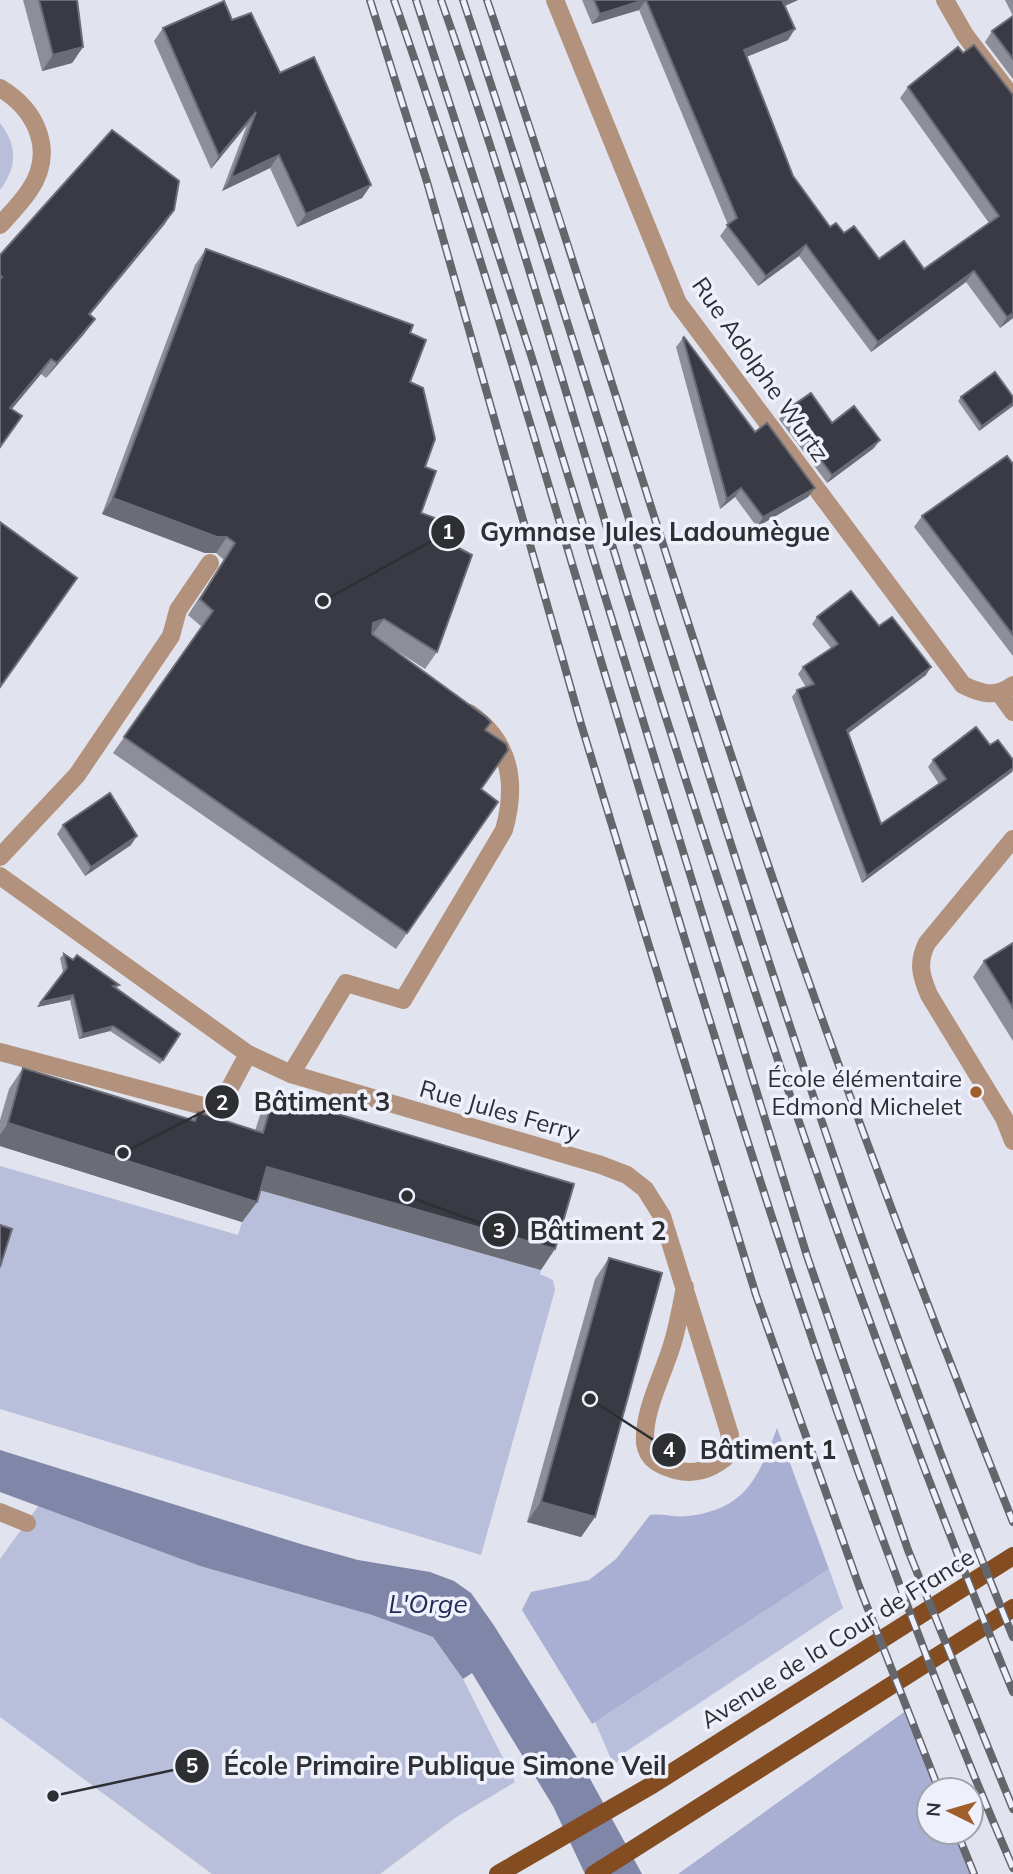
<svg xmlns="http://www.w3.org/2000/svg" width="1013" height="1874" font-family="Mulish,sans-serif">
<rect width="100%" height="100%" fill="#e1e3ee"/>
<g fill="#b9bedb">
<path d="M0,123C18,146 17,168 0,190Z"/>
<polygon points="0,1166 238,1235 252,1188 541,1270 540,1274 553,1280 555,1290 481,1555 0,1409"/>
<polygon points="39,1505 200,1566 372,1615 433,1637 463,1679 515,1782 455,1818 380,1874 212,1874 0,1717 0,1559"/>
<polygon points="829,1569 843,1608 624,1753 614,1766 595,1722"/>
</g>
<g fill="#a9afd2">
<path d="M777,1428L829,1569L592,1724L522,1610L531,1592L589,1580L616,1559L650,1515C663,1513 675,1518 688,1516C746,1509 758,1478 777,1428Z"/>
<polygon points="907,1710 939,1790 929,1790 929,1832 957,1832 974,1874 678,1874"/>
</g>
<polygon fill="#8086a7" points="0,1450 304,1545 358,1560 430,1572 454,1581 471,1593 493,1624 588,1775 642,1874 585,1874 553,1806 472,1673 463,1679 433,1637 372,1615 200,1566 0,1492"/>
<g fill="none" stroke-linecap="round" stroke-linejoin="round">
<g stroke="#b2927c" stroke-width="18">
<polyline points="1000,694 1013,712"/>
<path d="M1013,839L927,943C917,963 921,976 929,995L1004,1118L1013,1141"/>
<polyline points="0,857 77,775 171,636 178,610 210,563"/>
<polyline points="0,1052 218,1110 248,1054"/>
<path d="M291,1074L346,983L403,1000L504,830C517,784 511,742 469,713"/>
<polyline points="0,1512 27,1523"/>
</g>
<g stroke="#b2927c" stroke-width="18">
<path d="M555,0L678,303L963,685C982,694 995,698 1013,685"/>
<polyline points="945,0 965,35 1013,98"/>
<path d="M0,88C37,110 56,152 29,191C21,203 10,214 0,225"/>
<path d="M0,876L248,1054L291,1074L601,1165L627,1175L645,1189L662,1216L730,1435L725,1458C709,1470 695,1475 675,1470C661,1466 647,1460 645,1443C643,1411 663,1375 672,1345C678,1326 681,1306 685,1287"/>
</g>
<g stroke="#834c21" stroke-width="18">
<polyline points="498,1874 652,1785 1013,1556"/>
<polyline points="594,1874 1013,1608"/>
</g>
<defs>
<g id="rail">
<polyline points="370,0 427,182 581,724 756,1295 859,1586 939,1790"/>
<path d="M394,0C471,218 535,440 601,661C723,1068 844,1477 1013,1868"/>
<polyline points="416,0 531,355 807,1256 908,1550 1013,1809"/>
<path d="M441,0C511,197 567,400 629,600C744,969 866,1335 1013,1692"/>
<path d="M463,0C646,546 794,1105 1013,1637"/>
<path d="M487,0C560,214 626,431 696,647C790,942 898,1234 1013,1522"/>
<polyline points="957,1832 974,1874"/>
</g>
</defs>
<use href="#rail" stroke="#64666c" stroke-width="8"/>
<use href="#rail" stroke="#eef1fb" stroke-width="5" stroke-dasharray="16" stroke-linecap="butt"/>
</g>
<g fill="#8d8e98">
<polygon points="23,0 77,0 83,47 72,63 42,71"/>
<polygon points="582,0 798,0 785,6 788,40 746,57 793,176 830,227 844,233 879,259 924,269 989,223 900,98 908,87 963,53 1013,95 1013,318 1000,328 966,282 871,352 799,256 758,286 720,236 728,225 639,10 592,24"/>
<polygon points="1005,0 1013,0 1013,16"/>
<polygon points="1013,16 1013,79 985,42 992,31"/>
<polygon points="232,20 280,73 371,185 362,198 297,227 270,168 222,191 247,125 211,169 154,41 163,28"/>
<polygon points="174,210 164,225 90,315 95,319 84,334 46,378 41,374 12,409 0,447 0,255"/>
<polygon points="206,249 410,333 410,382 425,467 421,513 455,546 437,652 425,669 374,636 485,730 481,789 498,802 396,949 113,753 202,627 188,615 224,560 216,553 205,553 102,514 195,265"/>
<polygon points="683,338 755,432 815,488 808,497 757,527 735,497 720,509 676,347"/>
<polygon points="961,397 1013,397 1013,405 979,431 958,401"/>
<polygon points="785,411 874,448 827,483 779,419"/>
<polygon points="1013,464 1013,656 914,527 922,516"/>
<polygon points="817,617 879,626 926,675 848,733 881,824 939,784 928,767 933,760 990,745 1013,760 1013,770 1012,772 862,883 792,697 797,690 806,687 798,674 803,667 831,648 812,624"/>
<polygon points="63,825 131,845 85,876 57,834"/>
<polygon points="1013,943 1013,1041 973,977 984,961"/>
<polygon points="64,954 119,985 116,989 180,1034 160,1064 110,1031 79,1039 70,1000 37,1007 63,972 60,958"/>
<polygon points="23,1068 192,1120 198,1112 255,1131 260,1115 274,1095 541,1270 260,1190 257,1202 242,1222 0,1146 0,1120 9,1089"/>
<polygon points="609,1258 595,1517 581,1537 527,1522 595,1279"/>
</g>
<g fill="#6b6d76">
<polygon points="646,0 639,10 592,24 600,14"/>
<polygon points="782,0 798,0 775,10"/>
<polygon points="795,29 788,40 736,61 744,50"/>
<polygon points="83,47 72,63 42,71 53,55"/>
<polygon points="256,112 247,125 211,169 219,156"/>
<polygon points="279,155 270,168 222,191 231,178"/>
<polygon points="371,185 362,198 297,227 306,214"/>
<polygon points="174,210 164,225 78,329 89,314"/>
<polygon points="806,245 799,256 758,286 766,276"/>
<polygon points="974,271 966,282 871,352 878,342"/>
<polygon points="1013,313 1013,318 1000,328 1007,317"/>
<polygon points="95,319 84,334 46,378 57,363"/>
<polygon points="51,359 41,374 0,423 10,408"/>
<polygon points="1013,403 1013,406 979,431 982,426"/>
<polygon points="880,440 874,448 827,483 832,475"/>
<polygon points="741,488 735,497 720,509 727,499"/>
<polygon points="815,488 808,497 757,527 763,517"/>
<polygon points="113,498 227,537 216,553 205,553 102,514"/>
<polygon points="384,619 372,635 373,623"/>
<polygon points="931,667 926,675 842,738 847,730"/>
<polygon points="1013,768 1012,772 862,883 867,876"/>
<polygon points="137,836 131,845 85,876 91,867"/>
<polygon points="73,995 70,1000 37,1007 41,1002"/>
<polygon points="113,1026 110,1031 79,1039 83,1034"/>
<polygon points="8,1123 257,1202 242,1222 0,1146 0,1135"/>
<polygon points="267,1167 555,1249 541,1270 252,1188"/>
<polygon points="541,1502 595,1517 581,1537 527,1522"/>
</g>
<g fill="#393a43" stroke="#6b6d76" stroke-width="2">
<polygon points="39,0 77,0 83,47 53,55"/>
<polygon points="594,0 644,0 600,14"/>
<polygon points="646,0 782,0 795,29 744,50 793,176 830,227 836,223 844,233 854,226 879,259 904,241 924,269 999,216 908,87 958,47 963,53 974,45 1013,95 1013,313 1007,317 974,271 878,342 806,245 766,276 727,225 737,218"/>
<polygon points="224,1 232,20 251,13 280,73 314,57 371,185 306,214 279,155 231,178 256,112 219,156 163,28"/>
<polygon points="1013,16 1013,59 992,31"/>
<polygon points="112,130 179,181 174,210 89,314 95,319 57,363 51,359 10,408 22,416 0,447 0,279 2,277 0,275 0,255"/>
<polygon points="206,249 413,325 410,333 426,340 410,382 423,388 435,439 425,467 436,471 421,513 462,528 455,546 472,555 437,652 384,619 373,623 372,634 486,717 491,722 485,730 506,744 508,750 481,789 498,802 407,933 124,737 213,611 200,599 235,543 227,537 217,537 113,498"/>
<polygon points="684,337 755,432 767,423 815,488 763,517 741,488 727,499 683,338"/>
<polygon points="995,372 1013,397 1013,403 982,426 961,397"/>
<polygon points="811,393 832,423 854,406 880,440 832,475 785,411"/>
<polygon points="1007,456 1013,464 1013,635 922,516"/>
<polygon points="0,522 77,578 0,687"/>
<polygon points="851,591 879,626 892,617 931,667 847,730 881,824 946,779 933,760 976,727 990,745 998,740 1013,760 1013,768 867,876 797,690 814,684 803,667 838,644 817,617"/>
<polygon points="110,793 137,836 91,867 63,825"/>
<polygon points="1013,943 1013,1008 984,961"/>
<polygon points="64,954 73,960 77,955 119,985 113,986 180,1034 163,1060 113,1026 83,1034 73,995 41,1002 67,968"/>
<polygon points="23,1068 195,1121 198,1112 263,1133 274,1095 574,1184 555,1249 267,1167 257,1202 8,1123"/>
<polygon points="0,1225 12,1229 0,1267"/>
<polygon points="609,1258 662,1273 595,1517 541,1502"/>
</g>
<circle fill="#a05e2b" stroke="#eef1fb" stroke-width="2.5" cx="976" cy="1092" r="7"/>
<g text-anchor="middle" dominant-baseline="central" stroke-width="7" stroke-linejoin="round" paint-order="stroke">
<g font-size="24" fill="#2e2f33" stroke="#eef1fb">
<text transform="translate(761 369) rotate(55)">Rue Adolphe Wurtz</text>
<text transform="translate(500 1110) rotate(16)">Rue Jules Ferry</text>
<text transform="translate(837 1638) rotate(-32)">Avenue de la Cour de France</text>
</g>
<g font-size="24" fill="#2e2f33" stroke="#eef1fb" text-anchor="end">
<text x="962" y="1078">École élémentaire<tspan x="962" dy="28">Edmond Michelet</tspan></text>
</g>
<g font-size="26" font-style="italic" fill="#242855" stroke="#eef1fb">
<text x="428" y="1603">L'Orge</text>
</g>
</g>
<path fill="none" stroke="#2e2f33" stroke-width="2.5" d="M323 601L448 532M123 1153L222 1102M407 1196L499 1230M590 1399L669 1450M53 1796L192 1766"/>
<g fill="#2e2f33" stroke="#eef1fb" stroke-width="2.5">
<circle cx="323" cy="601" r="7"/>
<circle cx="123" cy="1153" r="7"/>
<circle cx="407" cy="1196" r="7"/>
<circle cx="590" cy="1399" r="7"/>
<circle cx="53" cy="1796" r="7"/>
<circle cx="448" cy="532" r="18"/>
<circle cx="222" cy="1102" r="18"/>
<circle cx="499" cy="1230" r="18"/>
<circle cx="669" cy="1450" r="18"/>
<circle cx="192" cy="1766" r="18"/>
</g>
<g font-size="21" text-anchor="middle" font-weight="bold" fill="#fff">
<text x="448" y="539">1</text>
<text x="222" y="1110">2</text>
<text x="499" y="1238">3</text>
<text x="669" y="1457">4</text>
<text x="192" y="1773">5</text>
</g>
<g font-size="26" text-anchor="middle" font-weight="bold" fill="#2e2f33" stroke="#eef1fb" stroke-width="7" stroke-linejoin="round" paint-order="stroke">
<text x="655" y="541">Gymnase Jules Ladoumègue</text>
<text x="322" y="1111">Bâtiment 3</text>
<text x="598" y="1240">Bâtiment 2</text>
<text x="768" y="1459">Bâtiment 1</text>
<text x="445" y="1775">École Primaire Publique Simone Veil</text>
</g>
<g transform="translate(950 1811) rotate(275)"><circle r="33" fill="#eef1fb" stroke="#a1a3ab" stroke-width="2"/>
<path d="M0-5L12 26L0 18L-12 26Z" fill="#a05e2b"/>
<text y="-10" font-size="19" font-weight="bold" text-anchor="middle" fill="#2e2f33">N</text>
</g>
</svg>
